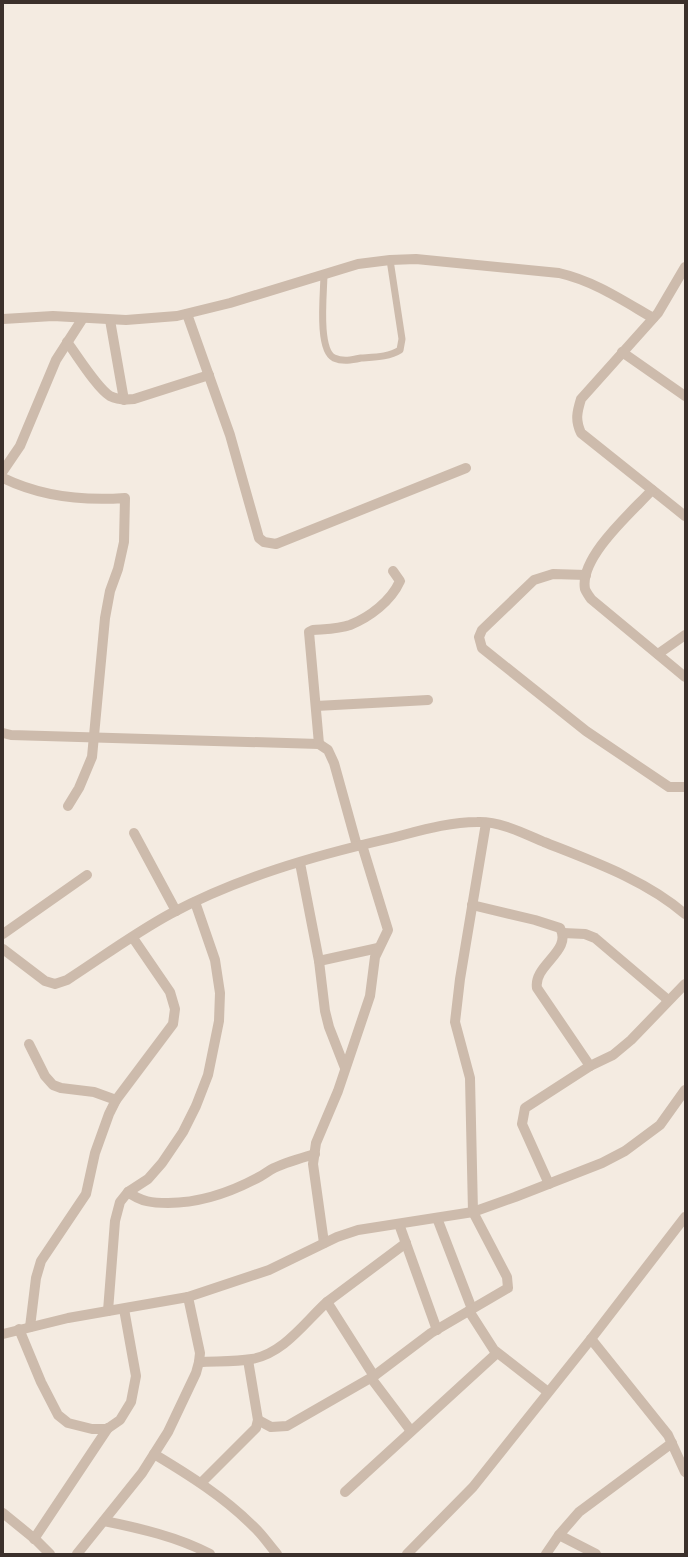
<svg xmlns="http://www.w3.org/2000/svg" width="688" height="1557" font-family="'Source Sans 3',sans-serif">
<rect width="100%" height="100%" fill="#f4ebe1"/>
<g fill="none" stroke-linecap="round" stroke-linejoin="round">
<path stroke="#cdbbac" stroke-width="7" d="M324,274C324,291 317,350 334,358C343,362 352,360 361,358C375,357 389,357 400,350L402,339L390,260"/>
<g stroke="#cdbbac" stroke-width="10">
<path d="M685,267L658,313L581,399C577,412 575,420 581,433L685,516"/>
<polyline points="187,314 230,435 259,538 264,542 276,544 466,468"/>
<path d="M3,319L53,316L126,320L177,316L230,303L358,264L390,260L416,259L559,273C594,281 622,300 653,318"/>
<polyline points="110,320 124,400"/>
<path d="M67,342C77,355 97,388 110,396C118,400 125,400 134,399L209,375"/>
<polyline points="622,352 685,396"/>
<polyline points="3,471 20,446 56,360 83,318"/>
<path d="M3,478C40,496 84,501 125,498L124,542L118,569L110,591L105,618L92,757L79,788L68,806"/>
<path d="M652,490C633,511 579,557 585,589C586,592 589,596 591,599L685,677"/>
<polyline points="586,575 553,574 534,580 482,630 479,637 482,648 586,731 669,787 685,787"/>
<polyline points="658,654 685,635"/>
<polyline points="316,706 428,700"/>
<polyline points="3,733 11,735 319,744 328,750 334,763 357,846"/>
<path d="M319,744L309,632L313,630C324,629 339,629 350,625C370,617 391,601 400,581L393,571"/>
<polyline points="134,833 176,911"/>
<polyline points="300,863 319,961 325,1011 329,1027 345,1068"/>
<path d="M472,905L535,920L560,928C573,951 533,965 537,988L590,1066"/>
<polyline points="563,933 585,934 595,938 668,1000"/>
<polyline points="3,934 87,875"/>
<path d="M3,949L45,981L55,984L67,980C101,958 135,933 170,914C237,878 313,856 387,839C416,832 447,822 477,822C500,821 523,833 544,842C592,861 646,880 685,914"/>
<polyline points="319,961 378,948"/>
<polyline points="29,1044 45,1076 53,1085 61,1088 94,1092 116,1100"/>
<polyline points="549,1184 522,1124 525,1108 590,1066 613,1055 631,1040 685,984"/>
<path d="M128,1192C141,1202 153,1203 168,1203C201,1203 232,1192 261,1176C266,1173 270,1170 274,1168C287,1162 301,1158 315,1154"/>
<polyline points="437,1218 472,1309"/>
<polyline points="399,1224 437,1330"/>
<polyline points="324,1243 313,1164 316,1143 338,1091 370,996 375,957 388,930 362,845"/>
<polyline points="327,1302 406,1243"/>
<polyline points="108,1311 115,1221 120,1202 128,1192 148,1179 162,1163 183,1132 196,1106 208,1075 219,1021 220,993 215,960 195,902"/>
<polyline points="469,1311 494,1350 548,1392"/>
<polyline points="30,1327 36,1278 41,1261 86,1194 95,1153 109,1114 116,1100 173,1024 175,1009 170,992 133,938"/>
<polyline points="19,1329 41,1382 58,1415 68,1423 92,1429 107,1429 120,1420 131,1402 136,1376 124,1309"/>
<polyline points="3,1334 68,1318 188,1297 269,1270 337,1237 358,1230 473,1212 515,1197 602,1163 625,1151 660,1125 685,1090"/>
<polyline points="591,1339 668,1435 685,1472"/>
<path d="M199,1362C217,1361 235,1362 252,1359C284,1353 304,1323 327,1302L374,1376"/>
<polyline points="371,1378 411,1431"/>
<polyline points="258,1420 271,1427 287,1426 374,1376 431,1333 508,1288 507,1277 473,1212 470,1078 455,1022 460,979 486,823"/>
<path d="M154,1454C189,1475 224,1497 253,1526C262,1534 269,1545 277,1554"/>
<polyline points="201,1483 256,1428 258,1420 248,1360"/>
<polyline points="345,1492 497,1353"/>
<polyline points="3,1513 36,1540 50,1554"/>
<path d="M104,1521C139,1528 178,1537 210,1554"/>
<polyline points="559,1535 596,1554"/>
<polyline points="34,1539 108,1428"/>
<polyline points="77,1554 142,1473 168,1432 196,1373 199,1362 200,1353 188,1297"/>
<polyline points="407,1554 473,1487 591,1339 685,1217"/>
<polyline points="546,1554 559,1535 579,1512 672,1443"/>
</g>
</g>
<rect width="688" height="1557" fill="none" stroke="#3b302b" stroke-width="8"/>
</svg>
